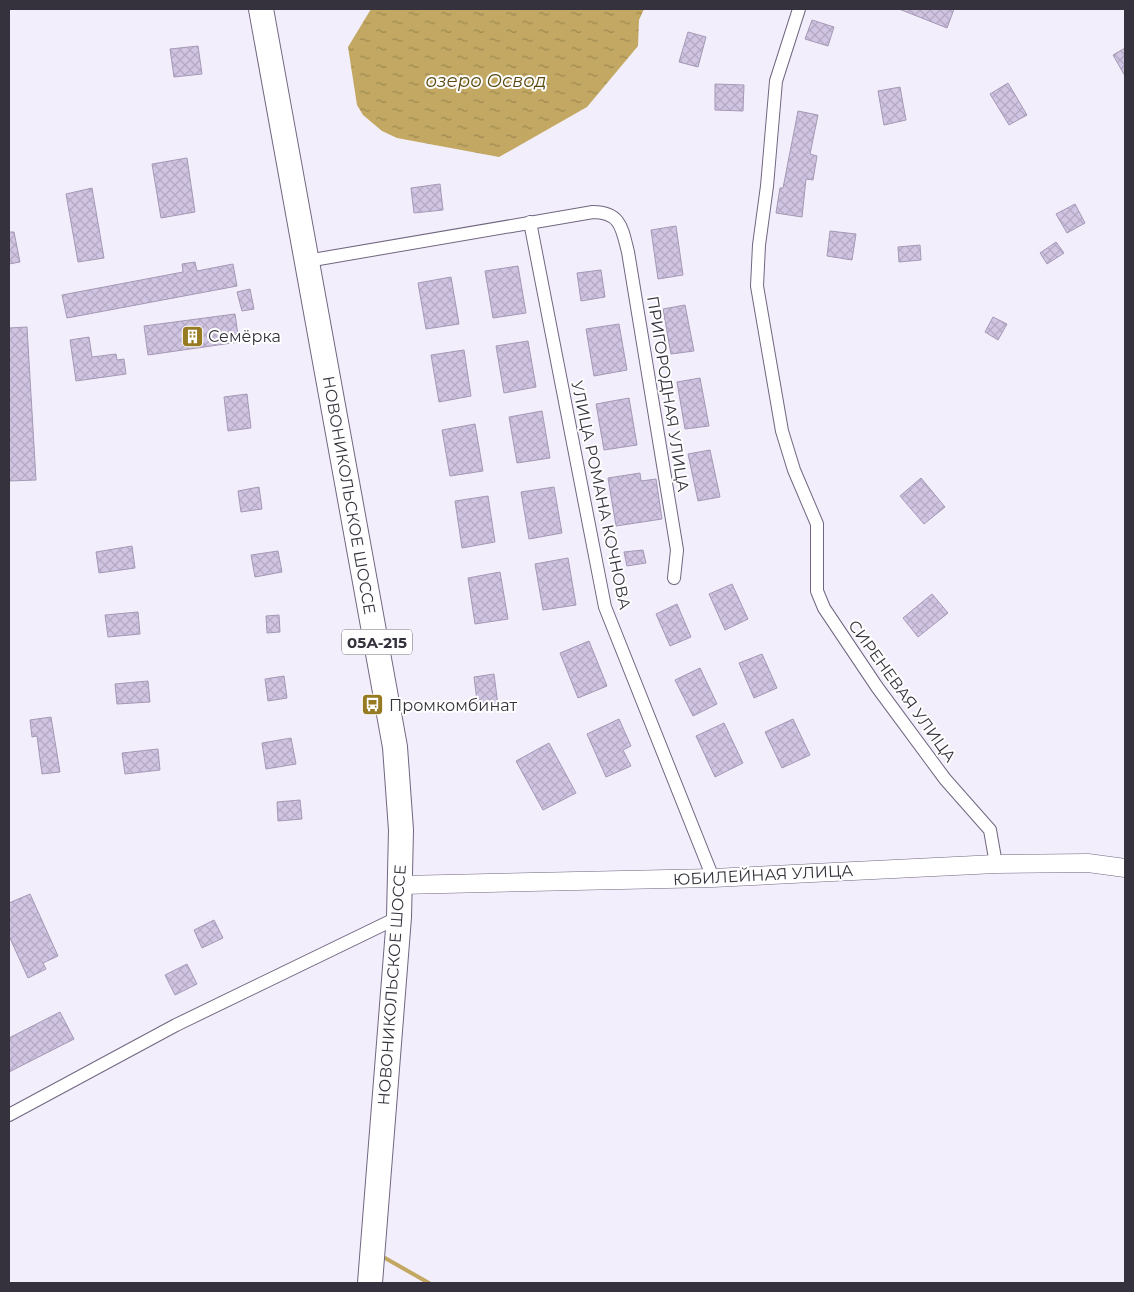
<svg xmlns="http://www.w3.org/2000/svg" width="1134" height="1292" font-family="Montserrat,sans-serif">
<defs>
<pattern id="water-ripples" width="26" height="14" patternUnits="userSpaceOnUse" patternTransform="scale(1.25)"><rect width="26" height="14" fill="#c2a862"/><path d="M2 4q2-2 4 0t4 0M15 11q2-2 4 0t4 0" fill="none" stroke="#9e8952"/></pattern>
<pattern id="building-cross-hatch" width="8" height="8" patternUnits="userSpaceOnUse" patternTransform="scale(1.25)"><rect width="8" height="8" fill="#d0c4e2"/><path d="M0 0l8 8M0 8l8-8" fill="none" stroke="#b3a9c3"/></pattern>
</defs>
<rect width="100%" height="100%" fill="#f3eefb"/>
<polygon fill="url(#water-ripples)" points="371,9 644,9 639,20 638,46 587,107 499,157 397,138 382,131 363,115 357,105 348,47"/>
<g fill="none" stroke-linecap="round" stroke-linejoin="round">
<polyline stroke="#c2a862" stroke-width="4" points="385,1258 429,1283"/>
</g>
<g fill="url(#building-cross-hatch)" stroke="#a599b6">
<polygon points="899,9 954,9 947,28"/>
<polygon points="812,20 834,27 828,46 805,39"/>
<polygon points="688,32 706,37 698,67 679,62"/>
<polygon points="198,46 202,74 174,77 170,49"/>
<polygon points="1125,48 1125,76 1113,55"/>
<polygon points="1008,83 1027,115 1009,125 990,94"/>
<polygon points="715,84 744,85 743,111 715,110"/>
<polygon points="900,87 906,120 884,125 878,91"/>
<polygon points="798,111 818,115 810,154 817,156 813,180 806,179 802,217 776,213 780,188 783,188"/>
<polygon points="187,158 195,212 161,218 152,164"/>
<polygon points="440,184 443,210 414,213 411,188"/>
<polygon points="92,188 104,258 78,262 66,194"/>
<polygon points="1075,204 1085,223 1067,233 1056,214"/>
<polygon points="676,226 683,275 658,279 651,230"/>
<polygon points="830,231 856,234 852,260 827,256"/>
<polygon points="9,232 14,232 20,262 9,264"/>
<polygon points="1056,242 1064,253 1047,264 1040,253"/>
<polygon points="920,245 921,260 899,262 898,247"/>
<polygon points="195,262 197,271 233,264 237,286 67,318 62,295 183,272 182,264"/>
<polygon points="518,266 526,313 493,318 485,271"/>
<polygon points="601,270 605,297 581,301 577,273"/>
<polygon points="451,277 459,324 426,329 418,283"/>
<polygon points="250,289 254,309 242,311 237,292"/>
<polygon points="685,305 694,351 671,354 663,309"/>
<polygon points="235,314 239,342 148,355 144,326"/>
<polygon points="993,317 1007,324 998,340 985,332"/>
<polygon points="619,324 627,370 594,376 586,329"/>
<polygon points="27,327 36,480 9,481 9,328"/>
<polygon points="89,337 92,357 116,354 117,360 124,359 126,374 76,381 70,340"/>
<polygon points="528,341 536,387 504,393 496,346"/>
<polygon points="464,350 471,396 439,402 431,355"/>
<polygon points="700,378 709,426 685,429 677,382"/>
<polygon points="247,394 251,428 228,431 224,397"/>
<polygon points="629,398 637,445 604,450 596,404"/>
<polygon points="542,411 550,458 517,463 509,417"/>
<polygon points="475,424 483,471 450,476 442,430"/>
<polygon points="710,450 720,497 698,501 688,454"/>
<polygon points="640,473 641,481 656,479 662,519 616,526 608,478"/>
<polygon points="921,478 945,507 924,524 900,496"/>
<polygon points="259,487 262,509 241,512 238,491"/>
<polygon points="554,487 562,533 529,539 521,492"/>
<polygon points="488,496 495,542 462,548 455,501"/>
<polygon points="132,546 135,568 99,573 96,552"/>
<polygon points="643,550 646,563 627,566 624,552"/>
<polygon points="278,551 282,572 255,577 251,555"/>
<polygon points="568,558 576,605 543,610 535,564"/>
<polygon points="500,572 508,619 475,624 468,578"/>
<polygon points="732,584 748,619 725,630 709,594"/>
<polygon points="932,594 948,613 918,637 903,618"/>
<polygon points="677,604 691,637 670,646 656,614"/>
<polygon points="138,612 140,634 108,637 105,615"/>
<polygon points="279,615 280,632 267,633 266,616"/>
<polygon points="589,641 607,686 578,698 560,653"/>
<polygon points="762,654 777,688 754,698 739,663"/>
<polygon points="700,668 717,704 693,716 675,680"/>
<polygon points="494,674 498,706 478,709 474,677"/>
<polygon points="284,676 287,698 268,701 265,679"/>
<polygon points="148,681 150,702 117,704 115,684"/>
<polygon points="51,717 60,772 42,774 37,736 32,737 30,720"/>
<polygon points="619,719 631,746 623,750 631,766 606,777 587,734"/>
<polygon points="793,719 810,755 782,768 765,732"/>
<polygon points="724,723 743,763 715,777 696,736"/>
<polygon points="291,738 296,764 266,769 262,743"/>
<polygon points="549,743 576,793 543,810 516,761"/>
<polygon points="158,749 160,770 125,774 122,753"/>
<polygon points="300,800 302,819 278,821 277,802"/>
<polygon points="30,894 58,956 43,963 46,969 28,978 9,936 9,903"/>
<polygon points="214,920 223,938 202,948 194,930"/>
<polygon points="187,964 197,984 175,995 165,975"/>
<polygon points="60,1012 74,1039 9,1072 9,1038"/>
</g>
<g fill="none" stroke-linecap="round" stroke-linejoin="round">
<defs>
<g id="street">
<polyline points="799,9 776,81 767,186 759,245 757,286 782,431 794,470 817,524 817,591 824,608 877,687 945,779 990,830 996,864"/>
<polyline points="530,222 605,607 713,878"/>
<path d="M307,261L593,212C621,212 622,229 628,252L677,550L674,578"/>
<polyline points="9,1115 176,1025 399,917"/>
</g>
<polyline id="secondary" points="401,885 713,878 996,864 1088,863 1125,868"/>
<polyline id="highway" points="261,9 395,747 401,830 399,917 370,1283"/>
</defs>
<use href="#street" stroke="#716681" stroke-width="14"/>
<use href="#secondary" stroke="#716681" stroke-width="19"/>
<use href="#highway" stroke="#716681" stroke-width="26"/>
<use href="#street" stroke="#fff" stroke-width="12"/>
<use href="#secondary" stroke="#fff" stroke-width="18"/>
<use href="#highway" stroke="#fff" stroke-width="24"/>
</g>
<defs>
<symbol id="building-square" viewBox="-11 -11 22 22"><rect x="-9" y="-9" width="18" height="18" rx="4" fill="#977b23" stroke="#fefefe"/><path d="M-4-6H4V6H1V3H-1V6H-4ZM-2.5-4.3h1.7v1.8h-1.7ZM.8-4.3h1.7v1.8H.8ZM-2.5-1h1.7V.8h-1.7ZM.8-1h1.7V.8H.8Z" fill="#fff"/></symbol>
<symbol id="bus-square" viewBox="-11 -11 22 22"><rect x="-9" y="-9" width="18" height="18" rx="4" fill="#977b23" stroke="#fefefe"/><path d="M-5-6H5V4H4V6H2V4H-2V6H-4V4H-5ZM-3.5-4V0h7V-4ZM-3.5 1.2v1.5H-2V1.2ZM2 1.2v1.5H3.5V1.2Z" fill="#fff"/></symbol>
</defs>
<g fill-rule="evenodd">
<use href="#building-square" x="180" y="324" width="25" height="25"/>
<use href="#bus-square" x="360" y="692" width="25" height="25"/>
</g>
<g text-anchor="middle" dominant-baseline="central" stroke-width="4" stroke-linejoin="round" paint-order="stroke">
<rect fill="#fefefe" stroke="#726f77" stroke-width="1" x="342" y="629.5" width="70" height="25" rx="4"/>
<g font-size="15" font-weight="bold" fill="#36323d">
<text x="377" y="642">05А-215</text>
</g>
<g font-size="16" fill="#36323d" stroke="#fefefe" text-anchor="start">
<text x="208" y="336">Семёрка</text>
<text x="389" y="705">Промкомбинат</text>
</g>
<g font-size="16" fill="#36323d" stroke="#fefefe">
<text transform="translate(668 394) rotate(81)">ПРИГОРОДНАЯ УЛИЦА</text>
<text transform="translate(349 495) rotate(80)">НОВОНИКОЛЬСКОЕ ШОССЕ</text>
<text transform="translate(601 495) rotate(78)">УЛИЦА РОМАНА КОЧНОВА</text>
<text transform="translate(902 691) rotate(54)">СИРЕНЕВАЯ УЛИЦА</text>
<text transform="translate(763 875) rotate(-3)">ЮБИЛЕЙНАЯ УЛИЦА</text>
<text transform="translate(392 985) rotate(-86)">НОВОНИКОЛЬСКОЕ ШОССЕ</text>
</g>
<g font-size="18" font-style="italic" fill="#5c4a12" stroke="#fefefe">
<text x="486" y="81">озеро Освод</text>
</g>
</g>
<rect width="1134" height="1292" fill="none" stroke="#36323d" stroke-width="20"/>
</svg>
